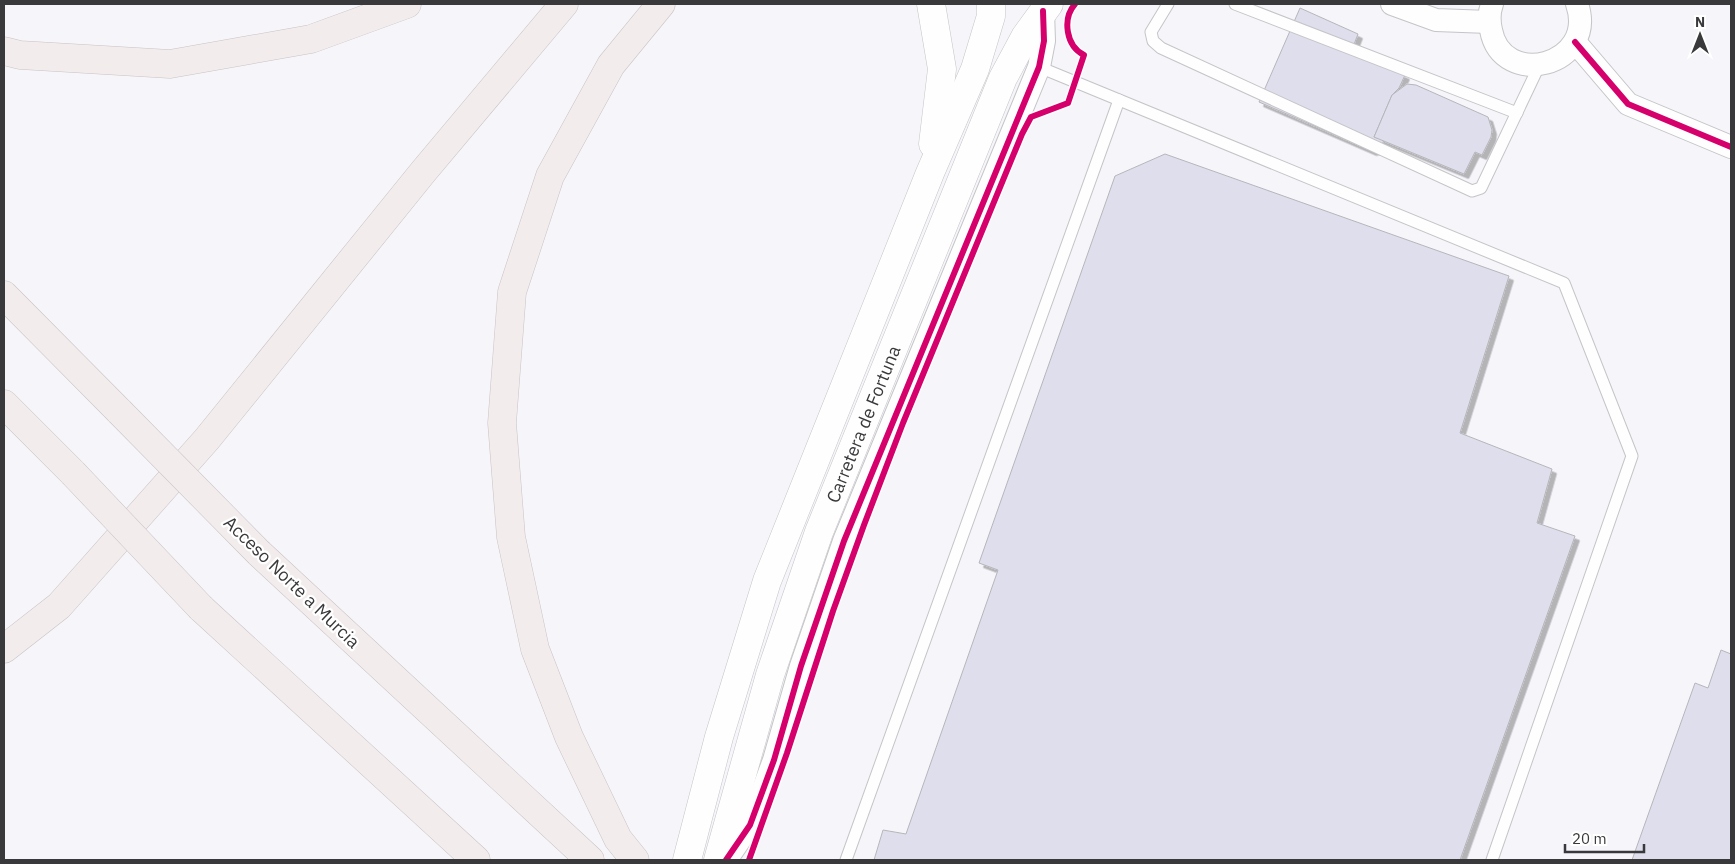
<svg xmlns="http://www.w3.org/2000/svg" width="1735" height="864" font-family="'IBM Plex Sans',sans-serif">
<defs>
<filter id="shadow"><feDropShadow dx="4.5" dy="4.5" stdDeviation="0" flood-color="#0004"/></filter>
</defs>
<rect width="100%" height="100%" fill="#f5f5fa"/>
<g fill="#dedeed" stroke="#b6b6ba" filter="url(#shadow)">
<polygon points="1300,8 1358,34 1351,52 1405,75 1399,88 1392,95 1374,137 1384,140 1380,149 1372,151 1259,102"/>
<polygon points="1407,84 1416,85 1488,117 1492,130 1491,137 1482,155 1475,152 1464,174 1374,137 1392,95"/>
<polygon points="1165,154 1509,276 1460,433 1552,469 1537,523 1575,536 1460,860 874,860 883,830 906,834 998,570 979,563 1115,176"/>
<polygon points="1721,650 1731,654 1731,860 1632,860 1695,683 1708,688"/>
</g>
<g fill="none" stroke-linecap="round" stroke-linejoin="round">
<defs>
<g id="service">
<polyline points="1168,4 1151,32 1153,41 1161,48 1472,191 1481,188 1539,66"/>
<polyline points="1235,4 1517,113"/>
<polyline points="1039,67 1564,283 1632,456 1492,860"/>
<polyline points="846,860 1119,100"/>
</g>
<g id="minor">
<polyline points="1392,4 1436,20 1489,22"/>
<path d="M1492,4C1489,12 1489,21 1491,30C1502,90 1598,66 1577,4"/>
<polyline points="1575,42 1628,104 1731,147"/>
<polyline points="726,860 750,825 774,760 801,666 844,541 1039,67 1044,41 1043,11"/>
</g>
<g id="secondary">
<polyline points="931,4 942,69 933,144"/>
<polyline points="687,860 719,737 767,581 930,173 975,69 991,16 991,4"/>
<path id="s1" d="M718,860L770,675L819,532L1003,78L1025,37L1049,4"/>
</g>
<g id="motorway">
<polyline points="4,51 20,55 170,64 311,39 407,4"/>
<polyline points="4,295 120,412"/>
<polyline points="4,404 73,473"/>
<polyline points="259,553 590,860"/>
<polyline points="201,608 476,860"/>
<polyline points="4,649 59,606 207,439 423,172 564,4"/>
<polyline points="635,860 618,839 569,737 535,649 511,537 502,423 512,292 550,176 611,65 661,4"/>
</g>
</defs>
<use href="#service" stroke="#c5c5c8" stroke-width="13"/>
<use href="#minor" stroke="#c5c5c8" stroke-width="24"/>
<use href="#secondary" stroke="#c5c5c8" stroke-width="29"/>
<use href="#motorway" stroke="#cac2c4" stroke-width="29"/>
<use href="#service" stroke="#fefefe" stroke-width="11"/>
<use href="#minor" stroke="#fefefe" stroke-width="22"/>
<use href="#secondary" stroke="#fefefe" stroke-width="28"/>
<use href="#motorway" stroke="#f3ecec" stroke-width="28"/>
<defs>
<g id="motorway-bridge">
<polyline points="120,412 259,553"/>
<polyline points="73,473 201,608"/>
</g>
</defs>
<use href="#motorway-bridge" stroke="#cac2c4" stroke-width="29" stroke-linecap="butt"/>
<use href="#motorway-bridge" stroke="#f3ecec" stroke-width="28"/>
<defs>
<g id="cycleway">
<polyline points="1575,42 1628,104 1731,147"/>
<polyline points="726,860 750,825 774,760 801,666 844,541 1039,67 1044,41 1043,11"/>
<path d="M749,860L787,753L833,611L864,525L903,423L1022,134L1031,117L1068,103L1084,55C1066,46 1062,19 1075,4"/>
</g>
</defs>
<use href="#cycleway" stroke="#fff" stroke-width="9"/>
<use href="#cycleway" stroke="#d6006c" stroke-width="6"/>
</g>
<g text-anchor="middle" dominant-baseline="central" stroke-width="4.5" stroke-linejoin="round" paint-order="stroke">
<g font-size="18" fill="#39393c" stroke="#fff">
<text stroke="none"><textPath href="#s1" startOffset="460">Carretera de Fortuna</textPath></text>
<text transform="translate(292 582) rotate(44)">Acceso Norte a Murcia</text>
</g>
</g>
<rect width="1735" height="864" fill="none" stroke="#39393c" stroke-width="10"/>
<g transform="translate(1700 35)" stroke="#ffffff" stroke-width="4" paint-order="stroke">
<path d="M0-4L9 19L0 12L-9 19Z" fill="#39393c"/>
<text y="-8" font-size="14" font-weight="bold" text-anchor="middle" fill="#39393c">N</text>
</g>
<path d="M1565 844v8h79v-8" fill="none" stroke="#39393c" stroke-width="2.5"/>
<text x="1572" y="844" font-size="15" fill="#39393c" stroke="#ffffff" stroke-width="4" paint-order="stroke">20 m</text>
</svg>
